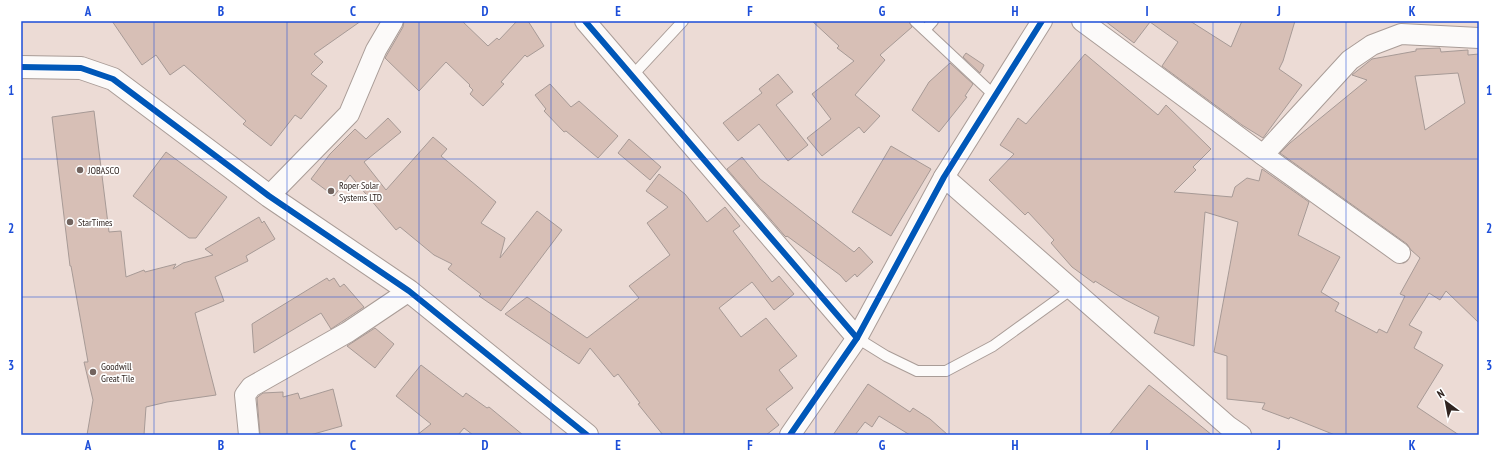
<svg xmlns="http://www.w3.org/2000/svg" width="1500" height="456" font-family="'PT Sans Narrow',sans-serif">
<rect width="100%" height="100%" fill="#ecdbd5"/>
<g fill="#d7bfb6" stroke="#a79a96" fill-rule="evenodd">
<polygon points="112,21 361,21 314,54 323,62 311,74 327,86 301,119 295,115 271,146 243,124 246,121 184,65 170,75 156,55 142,65"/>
<polygon points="404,21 462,21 488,46 497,38 499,40 517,21 528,21 544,46 527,57 525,55 501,82 504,84 483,106 470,94 473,90 469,86 470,85 446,62 419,91 385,58 403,27"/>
<polygon points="812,21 909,21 912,27 880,55 885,60 855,95 880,116 864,133 859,127 822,156 807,138 831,119 812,94 854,61 837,48 839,46"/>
<polygon points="1105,21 1190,21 1231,47 1242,21 1295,21 1283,61 1279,69 1302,85 1263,138 1242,125 1162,66 1178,42 1150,22 1134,43"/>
<path d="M1440,48L1441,52L1468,50V55L1479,54V323L1446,291L1440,300L1429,293L1409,325L1422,332L1414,348L1443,365L1417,407L1459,435H1335L1290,417L1289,419L1262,409L1265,403L1227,399V356L1214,352L1238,222L1205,212L1194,346L1154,333L1159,317L1122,298L1095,281L1094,283L1072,267L1051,243L1054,240L1028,212L1025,215L989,180L1014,154L1000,145L1018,118L1026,124L1085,54L1158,115L1166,105L1211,149L1193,167L1196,170L1174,192L1232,197L1235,187L1247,178L1259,181L1262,169L1309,202L1298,235L1340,257L1321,292L1339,303L1335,311L1377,333L1379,329L1387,333L1405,296L1400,294L1420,258L1411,250L1407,244L1280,153L1290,143L1367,80L1352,75L1372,59L1416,51V49ZM1458,73L1465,103L1425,130L1415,76Z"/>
<polygon points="966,53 984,65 980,73 963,57"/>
<polygon points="950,63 973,84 965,96 967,97 939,132 912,110 929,82"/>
<polygon points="778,74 793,92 776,105 808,145 788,161 759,124 738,141 723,123 762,93 759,89"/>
<polygon points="550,84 571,107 579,101 618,136 598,158 566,131 564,132 544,111 546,109 535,95"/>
<polygon points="94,111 109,232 121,231 126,277 144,270 145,272 176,264 173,269 183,263 213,255 205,249 259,217 262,223 264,221 275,239 246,256 248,261 215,277 224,301 195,313 216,395 167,402 146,407 144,435 87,435 93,400 84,362 88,362 71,266 70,266 52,117"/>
<polygon points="388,118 401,132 364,162 386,190 433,137 447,149 441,156 496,202 481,223 505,238 500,258 537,211 562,230 501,311 479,296 481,294 448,269 452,264 434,255 400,227 396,230 350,175 334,196 311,179 330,154 355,129 366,139"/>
<polygon points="629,139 661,167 650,180 618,153"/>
<polygon points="891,146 931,169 891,236 852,212"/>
<polygon points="166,152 227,197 196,238 189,238 133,196"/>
<polygon points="742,157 760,179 854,252 859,247 873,262 857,277 855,274 846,282 840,275 787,236 786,237 784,235 727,169"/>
<polygon points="659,174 685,194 707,222 725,207 740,226 733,231 772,282 779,276 794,294 774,310 752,282 719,308 741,337 766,318 797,356 779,370 793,388 766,409 779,425 766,435 663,435 638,404 640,403 618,374 614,377 590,348 579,364 505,314 527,297 587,338 639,298 629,286 670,255 647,223 668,207 646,191"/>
<polygon points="327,278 329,281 334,278 340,287 344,284 364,307 331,329 321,313 254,353 252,324"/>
<polygon points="375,328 394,344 375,368 347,346"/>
<polygon points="421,365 463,397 466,393 487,408 489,407 523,435 473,435 464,428 458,435 417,435 431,424 396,396"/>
<polygon points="868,384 910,412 913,408 930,419 948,435 910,435 879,416 872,427 865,422 855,435 833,435"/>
<polygon points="1149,385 1186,414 1212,435 1109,435"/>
<polygon points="333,389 342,426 310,435 260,435 257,398 259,396 263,393 283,392 283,397 298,393 300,399"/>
</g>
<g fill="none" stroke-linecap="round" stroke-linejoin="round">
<defs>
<g id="lane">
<polyline points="915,21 995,96"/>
<polyline points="925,30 933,21"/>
<polyline points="632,76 683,21"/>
<polyline points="857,338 886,356 917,371 946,371 993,346 1072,289"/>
</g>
<g id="street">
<polyline points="585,21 857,338"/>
<polyline points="1082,21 1263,155 1400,253"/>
<polyline points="1263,155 1350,60 1372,45 1401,34 1479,38"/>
<polyline points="944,177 1228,426 1241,435"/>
<polyline points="269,196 349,114 376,50 393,21"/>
<polyline points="249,435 245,395 251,387 348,332 409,291"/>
<polyline points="790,435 857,338 944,177 1042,21"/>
</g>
<polyline id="secondary" points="21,67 81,68 113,79 269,196 409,291 587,435"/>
</defs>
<use href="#lane" stroke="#a99c97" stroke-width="12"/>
<use href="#street" stroke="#a99c97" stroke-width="22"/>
<use href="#secondary" stroke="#a99c97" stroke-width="24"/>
<use href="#lane" stroke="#fcfaf9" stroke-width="10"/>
<use href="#street" stroke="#fcfaf9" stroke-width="20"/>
<use href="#secondary" stroke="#fcfaf9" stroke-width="22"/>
<defs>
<g id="cycleway">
<polyline points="585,21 857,338"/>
<polyline points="21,67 81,68 113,79 269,196 409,291 587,435"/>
<polyline points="790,435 857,338 944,177 1042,21"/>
</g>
</defs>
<use href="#cycleway" stroke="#fff" stroke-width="8"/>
<use href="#cycleway" stroke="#0057b8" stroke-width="6"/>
</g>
<path fill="none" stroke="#1d4ed8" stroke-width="1" stroke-opacity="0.55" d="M154,21V435M287,21V435M419,21V435M551,21V435M684,21V435M816,21V435M949,21V435M1081,21V435M1213,21V435M1346,21V435M21,159H1479M21,297H1479"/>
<g fill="#72645f" stroke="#fff" stroke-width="1.5">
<circle cx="80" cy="170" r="4"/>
<circle cx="331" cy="191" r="4"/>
<circle cx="70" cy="222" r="4"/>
<circle cx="93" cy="372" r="4"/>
</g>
<g text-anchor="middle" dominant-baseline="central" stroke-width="3.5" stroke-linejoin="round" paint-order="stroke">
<g font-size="10" fill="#302420" stroke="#fff" text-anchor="start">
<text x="88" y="170">JOBASCO</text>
<text x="339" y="185">Roper Solar<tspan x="339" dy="12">Systems LTD</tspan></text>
<text x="78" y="222">StarTimes</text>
<text x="101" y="366">Goodwill<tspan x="101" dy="12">Great Tile</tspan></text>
</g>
</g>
<rect width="1500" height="456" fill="none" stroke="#ffffff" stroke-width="44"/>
<g transform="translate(1446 402) rotate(328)" stroke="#ffffff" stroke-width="3" paint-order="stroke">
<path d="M0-3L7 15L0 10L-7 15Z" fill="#302420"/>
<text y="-6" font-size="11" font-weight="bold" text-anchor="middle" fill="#302420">N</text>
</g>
<rect x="22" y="22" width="1456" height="412" fill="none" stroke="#1d4ed8" stroke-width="1.5"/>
<g font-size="13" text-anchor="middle" font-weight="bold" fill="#1d4ed8">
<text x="88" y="16">A</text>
<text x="221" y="16">B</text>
<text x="353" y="16">C</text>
<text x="485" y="16">D</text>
<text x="618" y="16">E</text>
<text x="750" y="16">F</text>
<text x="882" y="16">G</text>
<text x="1015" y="16">H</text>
<text x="1147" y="16">I</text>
<text x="1279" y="16">J</text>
<text x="1412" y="16">K</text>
<text x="11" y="95">1</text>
<text x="1489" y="95">1</text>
<text x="11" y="233">2</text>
<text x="1489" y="233">2</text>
<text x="11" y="370">3</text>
<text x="1489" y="370">3</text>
<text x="88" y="450">A</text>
<text x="221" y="450">B</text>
<text x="353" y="450">C</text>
<text x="485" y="450">D</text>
<text x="618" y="450">E</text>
<text x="750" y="450">F</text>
<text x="882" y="450">G</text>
<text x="1015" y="450">H</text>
<text x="1147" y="450">I</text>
<text x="1279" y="450">J</text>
<text x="1412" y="450">K</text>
</g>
</svg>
